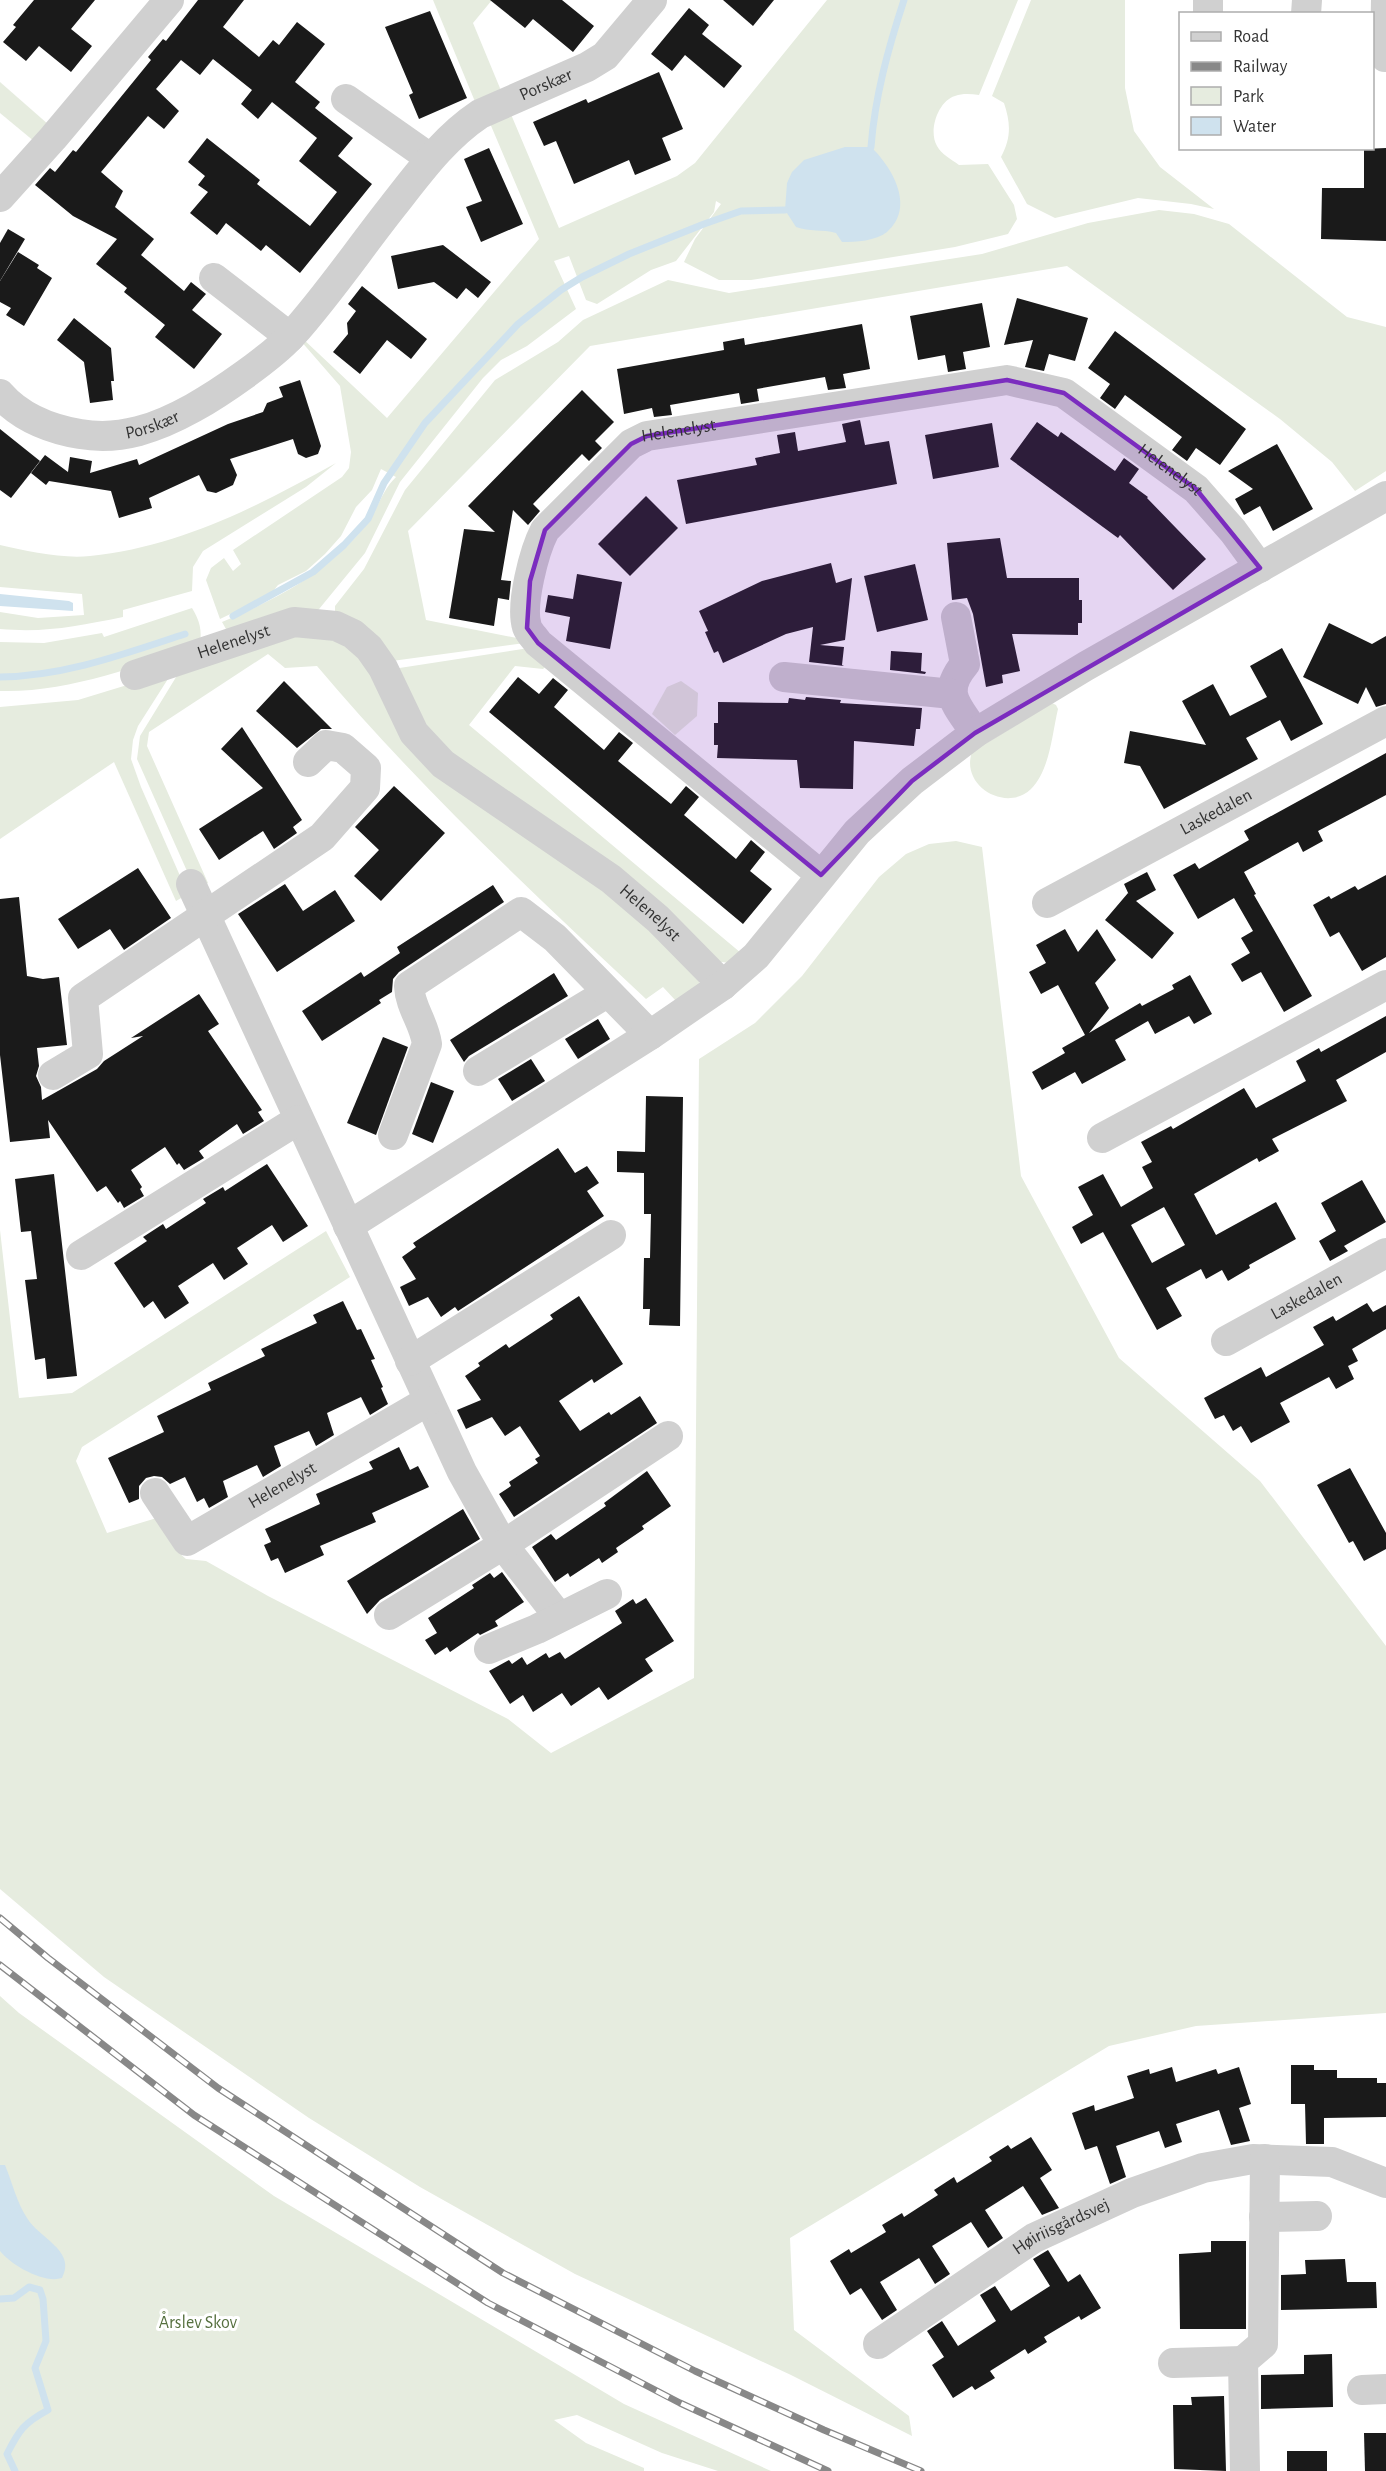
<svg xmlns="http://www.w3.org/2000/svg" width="1386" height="2471" font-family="'Alegreya Sans',sans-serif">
<rect width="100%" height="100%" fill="#fff"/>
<g fill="#e6ecdf">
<polygon points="433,0 492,0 473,23 502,93 476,104"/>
<path d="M827,0H1018L979,95C971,94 963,93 955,96C938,101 928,131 937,146C941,154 951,159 959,165L988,164L1014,205L1017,219L1008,234L955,247L751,280H719L684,262L695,239L721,204L716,201L714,212L676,261L651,270L597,304L586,300L569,256L554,261L576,309L527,346L501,360L483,378L400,482L365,553L315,614L232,630L226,629L222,622C275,600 323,575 361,531C376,515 381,491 396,477L381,469L372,490L356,507L341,536L325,554L306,571L278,585L270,595L220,619L206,580L211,568L224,558L233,571L241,564L233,550L342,477L349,468L351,452L340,386L300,340L301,337L387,418L539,239L489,121L510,112L559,228L677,176L695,163Z"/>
<path d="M1031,0H1125V88L1134,131L1160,167L1214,209L1191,204L1138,198L1055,218L1027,204L1001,157C1011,138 1011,124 1004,103L992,96Z"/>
<polygon points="0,82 49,125 35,142 0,113"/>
<polygon points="1159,210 1194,214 1229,224 1347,317 1386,327 1386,471 1355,491 1332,462 1280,419 1067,266 590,346 408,531 426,620 522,639 525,643 392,661 335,617 335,606 364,569 405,490 495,380 558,342 583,320 668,280 729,293 982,254 1088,223"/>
<path d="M336,463L306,487L203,551L193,567L192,591L123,610V617C78,626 46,633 0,629V612L38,618L84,615L82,594L0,587V545C27,551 62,559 90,556C180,547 258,506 336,463Z"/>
<path d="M192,608C200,621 202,630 200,645C136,666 68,693 0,691V642L44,643L102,633L104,637Z"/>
<path d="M322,633L360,654L392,709L623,899L701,972L699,985L676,1001L663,987L646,999C532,892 418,786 317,666L285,668L268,654L149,732L147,746L208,883L195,889L137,759L140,736L181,669L268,639Z"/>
<polygon points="529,648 549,663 543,669 515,666 469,725 741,953 730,963 713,961 421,731 393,669"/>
<polygon points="173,671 138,726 133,740 131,759 141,787 188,894 176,901 114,762 0,839 0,707 78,700"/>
<polygon points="681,681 698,693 697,716 675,735 652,714 667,687"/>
<path d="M1052,703L1056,705L1058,709C1052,734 1050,770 1031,789C1006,813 960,786 972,752Z"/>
<polygon points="956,841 982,847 1021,1176 1119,1358 1260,1481 1386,1646 1386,2013 1196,2026 1109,2046 790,2238 794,2330 909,2416 912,2436 791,2375 575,2274 420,2187 309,2118 104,1977 0,1889 0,1230 19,1398 72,1393 326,1231 350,1277 82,1447 76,1461 107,1533 160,1517 178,1552 186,1559 206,1561 268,1596 508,1719 551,1753 694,1678 699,1059 755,1023 802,976 879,877 906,854 929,844"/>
<polygon points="0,1996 19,2013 274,2196 624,2404 771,2471 718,2471 662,2453 577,2415 554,2420 586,2443 644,2468 644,2471 0,2471"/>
</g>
<g fill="#cfe2ee">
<path d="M845,147H871C892,167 916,207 887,232C876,241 856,242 842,242L836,233C822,229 810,232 796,227L785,210L787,183L792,172L804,160Z"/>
<polygon points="0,594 69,601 73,603 73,611 0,606"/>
<path d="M0,2165H5C12,2182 17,2203 27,2218C39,2238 77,2251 62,2278C44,2284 11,2265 0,2251Z"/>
</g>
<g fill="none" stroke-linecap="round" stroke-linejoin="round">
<g stroke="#cfe2ee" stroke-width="7">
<path d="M871,147C875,96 888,49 904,0"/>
<polyline points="233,616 313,572 344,545 368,519 384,483 425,423 518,324 561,290 582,277 629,254 704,224 741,211 785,210"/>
<path d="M0,677C65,676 124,654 185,634"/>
<path d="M0,2299L14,2298L29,2287L40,2290L43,2299L46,2341L35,2368L48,2410C24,2423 19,2430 7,2454L15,2471"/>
</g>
</g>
<g fill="#1a1a1a" fill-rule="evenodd">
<polygon points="34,0 95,0 71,29 92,46 71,72 39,46 26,61 3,42 16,27 13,25"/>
<polygon points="198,0 244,0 223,27 259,57 273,40 279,45 297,22 325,44 295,82 320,102 315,108 353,138 338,156 372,184 300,273 266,245 261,251 226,223 217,235 190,213 208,192 198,185 205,176 188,162 207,138 260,180 257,184 310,226 337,192 299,161 317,138 272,102 258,119 241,104 252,90 213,59 200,75 181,60 156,89 179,111 164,129 148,116 101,172 123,191 115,207 154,239 141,255 184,291 191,282 206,294 192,310 222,334 194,369 155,337 165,325 124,292 127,288 96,264 117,239 73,216 35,185 50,168 55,172 73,150 76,152 151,60 148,57 163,39 166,41"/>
<polygon points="490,0 562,0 594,26 573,52 533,19 525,28"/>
<polygon points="723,0 774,0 753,26"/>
<polygon points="689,8 709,25 702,34 742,66 724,88 685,55 672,71 651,54"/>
<polygon points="430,11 467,98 419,119 409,95 413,93 385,27"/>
<polygon points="659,72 683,129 662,138 671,160 635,175 629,160 574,184 556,141 544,146 533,122 586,99 588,103"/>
<polygon points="489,148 523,224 481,242 466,207 482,201 464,159"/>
<polygon points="1386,148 1386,241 1321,239 1322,188 1364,188 1364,149"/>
<polygon points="8,229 25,239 0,281 0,243"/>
<polygon points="443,245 491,282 478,298 466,288 457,299 434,282 398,289 391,256"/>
<polygon points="18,252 39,265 37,268 52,278 24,326 6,315 11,308 0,302 0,281"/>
<polygon points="362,286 427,339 411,359 387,340 360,374 333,352 348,334 347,323 356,311 348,304"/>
<polygon points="1017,298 1088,318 1075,361 1049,354 1044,371 1025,367 1033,340 1004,345"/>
<polygon points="982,303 990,347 963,352 966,369 948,372 945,355 918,360 910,316"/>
<polygon points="74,318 111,348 114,381 111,381 113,400 90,403 84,362 57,340"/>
<polygon points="862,324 870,369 843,374 846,388 828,390 825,377 757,389 759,401 741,404 739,393 670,405 672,415 654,417 652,408 624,414 617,369 724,350 723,342 744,338 745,345"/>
<polygon points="1115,331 1246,429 1220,465 1196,448 1187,461 1172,450 1182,437 1125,395 1115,409 1100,398 1110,384 1088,368"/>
<polygon points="300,380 321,446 318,454 306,458 298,454 293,439 230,459 237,475 233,485 216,493 207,491 199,475 149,498 152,508 119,518 111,491 49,481 46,485 31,473 45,455 68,472 70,457 92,461 90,473 137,459 139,465 228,424 263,412 267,403 283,397 279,387"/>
<polygon points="582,390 614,422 595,441 602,448 589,461 582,454 533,504 540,511 528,525 513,510 501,580 511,581 509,600 498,598 494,626 449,618 464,529 495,532 468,506"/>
<polygon points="860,420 865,445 889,441 897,484 686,524 677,480 757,465 755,458 780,453 777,435 795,432 798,451 846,442 842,424"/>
<polygon points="1037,422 1058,437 1061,432 1115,471 1124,458 1139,469 1129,483 1148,497 1147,498 1206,559 1173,590 1120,535 1118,538 1010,459"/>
<polygon points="992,423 999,467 933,479 925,435"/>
<polygon points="0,429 40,461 11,498 0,490"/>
<polygon points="1277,444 1313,509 1273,531 1260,506 1244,515 1235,499 1253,489 1228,471"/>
<polygon points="646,496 678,528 630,576 598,544"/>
<polygon points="1000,538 1007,578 1079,578 1079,600 1082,600 1082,623 1078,623 1078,635 1012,634 1020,671 1002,675 1003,683 986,687 973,614 967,598 952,600 947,543"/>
<polygon points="831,563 836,583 852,578 845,640 820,645 844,647 842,665 844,666 809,662 813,627 786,634 723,663 718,651 714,653 705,632 708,631 699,611 762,581"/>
<polygon points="915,564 928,620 877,632 864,576"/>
<polygon points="577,574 622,582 610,649 566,641 570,617 545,612 548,595 573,599"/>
<polygon points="1329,623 1372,644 1386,636 1386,704 1376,707 1366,687 1358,704 1303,677"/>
<polygon points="1282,648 1323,724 1291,741 1280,720 1246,738 1258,759 1164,809 1140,766 1124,763 1130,731 1206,745 1182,701 1213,684 1230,716 1267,697 1250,666"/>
<polygon points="891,651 922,653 921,671 926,672 925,674 890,670"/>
<polygon points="518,677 539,694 553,678 568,690 554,707 604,750 619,732 633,743 618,761 671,804 686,786 699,797 684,815 736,859 751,840 765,852 750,871 772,889 743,924 489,712"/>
<polygon points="284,681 332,729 321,729 297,748 256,711"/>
<polygon points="806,697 841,700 840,703 922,708 920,729 916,729 914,746 854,741 853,789 800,788 797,760 717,758 718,745 714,745 714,723 718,723 718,702 788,703 789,698 805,700"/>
<polygon points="242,727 302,820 293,827 297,833 274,849 263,831 219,860 199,829 263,788 221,749"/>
<polygon points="1386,753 1386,795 1318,831 1323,841 1303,852 1298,842 1244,872 1256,894 1254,895 1312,996 1284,1012 1261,972 1242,982 1231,964 1250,953 1241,938 1253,931 1234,898 1198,919 1173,875 1195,863 1199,869 1249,840 1244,831"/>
<polygon points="394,786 445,833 381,901 354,876 379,850 355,827"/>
<polygon points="138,868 171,918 124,950 110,929 78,949 58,919"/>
<polygon points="1147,872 1156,890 1136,901 1174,933 1152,959 1105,920 1128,893 1129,895 1124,884"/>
<polygon points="1386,875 1386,957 1362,971 1339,932 1330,937 1313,905 1329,896 1331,899 1355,886 1358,890"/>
<polygon points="285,884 303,911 335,890 355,921 277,972 238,914"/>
<polygon points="493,885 504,902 399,972 393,979 392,992 379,1000 381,1003 322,1041 302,1011 361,972 364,977 400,953 397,947"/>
<polygon points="19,897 27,976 43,979 59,977 67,1045 37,1048 39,1066 36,1076 41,1087 42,1100 97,1069 104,1061 143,1036 131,1038 199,994 219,1024 208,1031 262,1110 258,1112 264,1121 243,1134 237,1124 199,1151 204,1158 184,1170 179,1163 177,1165 165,1147 131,1170 142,1187 140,1189 144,1196 124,1208 120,1201 118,1203 106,1186 97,1192 48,1120 50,1138 10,1142 0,1055 0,899"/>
<polygon points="1065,929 1078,952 1097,929 1116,960 1095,983 1109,1008 1089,1033 1140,1003 1142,1006 1174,989 1172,985 1190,975 1212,1014 1194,1024 1189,1016 1155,1034 1148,1021 1115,1040 1126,1060 1082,1084 1075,1072 1042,1090 1032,1072 1065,1053 1062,1048 1085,1035 1058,985 1041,994 1029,972 1046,963 1036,945"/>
<polygon points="554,973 568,996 469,1056 464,1062 450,1040"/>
<path d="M1386,1016V1052L1336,1080L1347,1101L1272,1139L1279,1151L1259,1162L1257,1158L1194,1194L1216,1235L1276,1202L1296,1239L1249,1265L1250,1268L1228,1281L1222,1270L1206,1279L1201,1269L1166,1288L1182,1316L1157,1330L1103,1232L1081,1244L1072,1227L1093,1215L1078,1187L1103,1174L1121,1207L1153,1188L1142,1167L1152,1162L1141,1142L1171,1126L1173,1129L1244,1088L1256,1108L1306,1081L1296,1061L1319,1048L1321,1052ZM1164,1207L1185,1245L1152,1263L1131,1225Z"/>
<polygon points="598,1019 610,1039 578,1059 565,1039"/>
<polygon points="383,1037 408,1047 376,1135 347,1123"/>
<polygon points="531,1059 545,1081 512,1101 498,1079"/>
<polygon points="431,1082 454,1091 433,1143 412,1134"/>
<polygon points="646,1096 683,1097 680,1326 649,1325 650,1309 643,1309 644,1258 650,1258 651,1214 644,1214 644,1173 617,1172 617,1151 645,1152"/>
<polygon points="558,1148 575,1173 587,1166 599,1183 587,1191 604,1216 458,1311 455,1307 441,1317 428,1297 409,1306 400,1287 416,1279 402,1257 416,1247 413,1243"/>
<polygon points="267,1164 308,1226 283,1242 272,1225 237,1248 248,1264 224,1280 213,1263 178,1286 189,1303 165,1319 153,1301 144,1308 114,1263 147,1241 143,1237 163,1224 166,1229 206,1203 203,1199 223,1187 225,1191"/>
<polygon points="54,1174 77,1376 47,1379 45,1358 35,1360 25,1280 37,1279 31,1231 21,1232 15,1179"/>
<polygon points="1362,1180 1386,1222 1344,1246 1348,1251 1330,1261 1319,1241 1336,1231 1321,1203"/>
<polygon points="579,1296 623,1364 594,1383 592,1379 559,1401 580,1431 609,1412 611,1415 640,1396 657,1423 514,1517 499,1494 511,1486 509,1482 538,1463 535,1459 540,1456 520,1426 505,1436 492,1417 466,1429 457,1410 481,1400 465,1376 480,1366 478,1363 506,1344 509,1348 553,1319 550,1315"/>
<polygon points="343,1301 357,1330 361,1329 375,1359 371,1360 383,1387 381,1388 388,1404 370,1415 361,1397 327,1413 334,1435 316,1446 309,1431 274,1446 281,1466 263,1477 257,1465 223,1481 228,1497 209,1508 204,1498 197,1502 185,1477 170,1484 162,1477 154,1476 146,1478 139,1486 139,1499 129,1503 108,1458 164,1432 157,1416 211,1390 208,1383 265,1356 261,1349 317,1323 313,1315"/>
<polygon points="1367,1303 1373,1312 1386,1305 1386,1329 1352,1349 1358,1361 1348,1366 1354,1379 1336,1389 1329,1377 1280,1403 1290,1422 1251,1443 1241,1426 1233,1431 1224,1415 1215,1419 1204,1398 1261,1367 1266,1377 1324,1345 1313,1327 1333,1316 1336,1321"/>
<polygon points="399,1447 410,1470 418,1466 429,1487 372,1513 376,1522 320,1546 324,1555 285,1573 278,1558 271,1561 264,1545 271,1542 265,1529 320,1504 316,1494 373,1469 369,1462"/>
<polygon points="1350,1468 1386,1533 1386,1549 1364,1561 1353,1541 1349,1543 1317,1485"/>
<polygon points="647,1471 671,1506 642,1526 644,1529 616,1548 618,1552 602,1563 599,1558 570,1577 568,1573 555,1582 532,1547 551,1534 556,1540 606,1506 604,1503"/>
<polygon points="463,1509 480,1539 380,1600 367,1614 347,1581"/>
<polygon points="502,1572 524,1602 495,1621 498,1626 480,1635 478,1633 450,1652 447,1647 435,1655 425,1640 437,1633 428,1618 474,1588 472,1585 490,1573 494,1578"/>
<polygon points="646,1598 674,1641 645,1659 653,1671 608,1700 599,1687 571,1706 562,1693 533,1712 523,1695 510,1704 489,1671 509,1660 512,1664 522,1657 527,1665 546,1653 549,1658 560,1652 565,1659 622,1623 615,1611 633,1599 636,1604"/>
<polygon points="1291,2065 1314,2065 1314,2070 1337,2070 1337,2078 1377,2078 1377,2083 1386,2083 1386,2117 1324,2118 1324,2144 1306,2144 1305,2104 1291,2104"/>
<polygon points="1172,2067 1176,2082 1216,2069 1218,2074 1239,2067 1251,2104 1239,2108 1250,2141 1231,2145 1219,2110 1176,2124 1182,2142 1165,2148 1159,2131 1116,2146 1126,2177 1110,2184 1097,2146 1085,2150 1072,2113 1094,2105 1095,2111 1134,2098 1127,2076 1149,2069 1150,2074"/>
<polygon points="1031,2137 1052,2170 1040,2178 1059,2208 1042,2215 1023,2186 985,2210 1003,2238 988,2248 971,2222 932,2246 950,2274 935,2284 919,2258 880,2282 897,2310 882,2320 861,2288 850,2295 830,2261 849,2249 851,2253 886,2232 882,2225 902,2213 904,2217 938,2195 934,2190 954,2177 957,2183 992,2161 989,2157 1008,2145 1011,2149"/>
<polygon points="1211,2241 1246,2241 1246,2329 1180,2329 1179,2254 1211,2252"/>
<polygon points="1048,2250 1068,2282 1080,2274 1101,2308 1081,2320 1079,2316 1044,2337 1047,2342 1028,2354 1025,2349 990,2371 995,2378 975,2390 972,2386 953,2398 932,2365 944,2357 927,2331 942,2321 958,2346 996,2321 980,2295 995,2286 1011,2311 1050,2286 1033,2259"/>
<polygon points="1345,2259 1347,2282 1376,2282 1377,2308 1281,2310 1281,2275 1306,2274 1305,2260"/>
<polygon points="1332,2354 1333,2407 1261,2409 1261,2375 1304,2374 1304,2355"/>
<polygon points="1224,2396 1226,2471 1174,2469 1173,2405 1192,2405 1191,2397"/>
<polygon points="1364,2433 1386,2433 1386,2471 1365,2471"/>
<rect x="1287" y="2451" width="40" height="20"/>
</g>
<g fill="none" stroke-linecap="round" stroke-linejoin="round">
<g stroke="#d0d0d0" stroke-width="30">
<polyline points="1208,14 1208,0"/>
<polyline points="1306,14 1307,0"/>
<polyline points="1385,57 1386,0"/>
<polyline points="346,99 430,158"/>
<polyline points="0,197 53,138 169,0"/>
<polyline points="214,278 290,337"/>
<path id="s1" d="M0,394C20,417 51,429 80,434C121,441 157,428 193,408C220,393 271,358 292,335C328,295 359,249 393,206C419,173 444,138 480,114L587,67L605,56L652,0"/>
<path d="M956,617L965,664C940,694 958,705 975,733"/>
<path id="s2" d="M135,675L294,622L336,626L353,634L369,648L383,668L414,733L443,764L611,879L658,919L723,985"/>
<polyline points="784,677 952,694"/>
<path id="s3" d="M821,875L538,643C535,638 529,633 527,627C520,605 534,551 545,530L631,444L647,436L1007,380L1064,393L1196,489L1233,531L1260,568"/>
<polyline points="191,884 462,1472 503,1545 559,1617"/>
<path id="s4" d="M1047,903L1386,721"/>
<polyline points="478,1071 607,993"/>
<polyline points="53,1075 88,1054 83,998 322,837 365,788 366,768 343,748 326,745 308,762"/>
<path d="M393,1135L427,1044C424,1022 410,1008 409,986L521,912L555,938L650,1035"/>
<polyline points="1102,1138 1386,985"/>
<polyline points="348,1226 650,1035 723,985 756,956 857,832 912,781 975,733 1086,666 1386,496"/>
<polyline points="81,1255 298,1120"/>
<path id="s5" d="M1226,1341L1386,1253"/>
<polyline points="410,1361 611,1235"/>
<path id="s6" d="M155,1493L187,1541L428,1401"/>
<polyline points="389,1615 503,1545 668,1436"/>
<polyline points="489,1649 537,1629 607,1594"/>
<polyline points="1264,2217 1317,2216"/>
<path id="s7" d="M878,2344L1034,2238L1132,2193L1203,2168L1253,2159L1332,2162L1386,2183"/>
<polyline points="1173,2363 1243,2361"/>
<polyline points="1362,2390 1386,2389"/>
<polyline points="1245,2471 1243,2361 1263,2344 1265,2159"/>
</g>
<defs>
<g id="rail">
<polyline points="0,1918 48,1958 218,2088 503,2273 695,2371 824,2430 921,2471"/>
<polyline points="0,1965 194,2115 488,2303 680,2403 828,2471"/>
</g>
</defs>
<use href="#rail" stroke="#888" stroke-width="7"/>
<use href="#rail" stroke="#fff" stroke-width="4.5" stroke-dasharray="14" stroke-linecap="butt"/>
</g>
<path fill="#7b2cbf" fill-opacity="0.2" stroke="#7b2cbf" stroke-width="4.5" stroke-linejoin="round" d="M1007,380L1064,393L1196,489L1260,568L975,733L912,781L821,875L538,643L527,628L530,581L545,530L631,444L647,436Z"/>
<g text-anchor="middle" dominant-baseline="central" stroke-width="6" stroke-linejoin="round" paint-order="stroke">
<g font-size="18" fill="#333" stroke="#fff">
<text stroke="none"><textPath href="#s1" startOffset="696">Porskær</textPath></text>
<text stroke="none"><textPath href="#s1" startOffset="165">Porskær</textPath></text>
<text stroke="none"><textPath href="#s3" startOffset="657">Helenelyst</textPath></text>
<text stroke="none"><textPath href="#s3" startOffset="1179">Helenelyst</textPath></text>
<text stroke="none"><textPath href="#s2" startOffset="104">Helenelyst</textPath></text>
<text stroke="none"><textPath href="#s4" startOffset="192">Laskedalen</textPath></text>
<text stroke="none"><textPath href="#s2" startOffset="644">Helenelyst</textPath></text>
<text stroke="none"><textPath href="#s5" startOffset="92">Laskedalen</textPath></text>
<text stroke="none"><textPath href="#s6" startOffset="168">Helenelyst</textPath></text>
<text stroke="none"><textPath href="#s7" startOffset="218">Høiriisgårdsvej</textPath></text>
</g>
<g font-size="18" fill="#56703f" stroke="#fff">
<text x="198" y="2323">Årslev Skov</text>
</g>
</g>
<rect x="1179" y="12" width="195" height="138" fill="#ffffff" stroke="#adadad" stroke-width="1.5"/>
<rect x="1191" y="32" width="30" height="9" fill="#d0d0d0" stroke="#adadad" stroke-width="1.5"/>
<text x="1233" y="42" font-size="18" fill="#333333">Road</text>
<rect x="1191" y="62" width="30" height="9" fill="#888888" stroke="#adadad" stroke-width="1.5"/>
<text x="1233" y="72" font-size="18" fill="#333333">Railway</text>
<rect x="1191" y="87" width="30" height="18" fill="#e6ecdf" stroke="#adadad" stroke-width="1.5"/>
<text x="1233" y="102" font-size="18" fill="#333333">Park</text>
<rect x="1191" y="117" width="30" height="18" fill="#cfe2ee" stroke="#adadad" stroke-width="1.5"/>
<text x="1233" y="132" font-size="18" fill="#333333">Water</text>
</svg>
